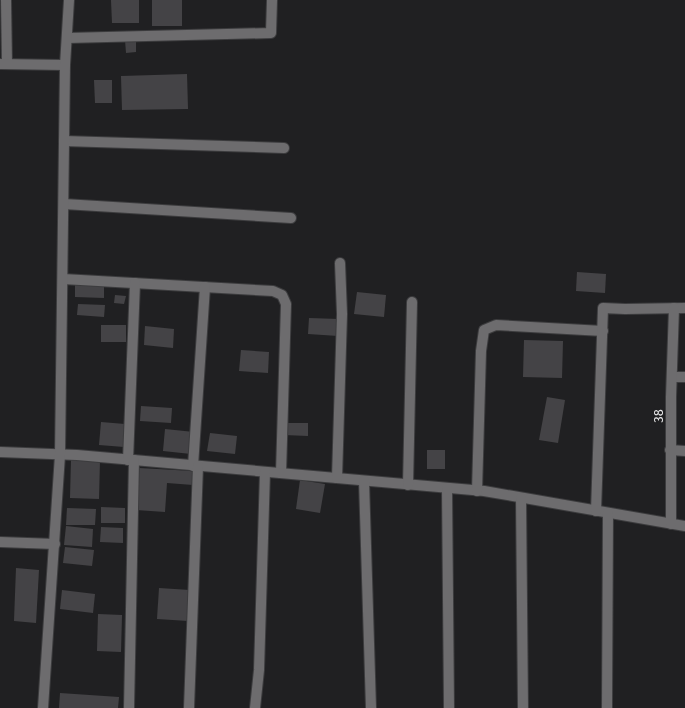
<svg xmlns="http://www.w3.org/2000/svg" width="685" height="708" font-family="'Fira Sans',sans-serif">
<rect width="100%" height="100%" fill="#202022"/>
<g fill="#444346">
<polygon points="111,0 139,0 139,23 112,23"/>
<rect x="152" y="0" width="30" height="26"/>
<polygon points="125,40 136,40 136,52 126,53"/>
<polygon points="187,74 188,109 122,110 121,76"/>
<polygon points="94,80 112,80 112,103 95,103"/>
<polygon points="577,272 606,274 605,293 576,291"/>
<polygon points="75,283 104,283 104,298 75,297"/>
<polygon points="357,292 386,295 384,317 354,314"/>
<polygon points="115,295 126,296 124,304 114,303"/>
<polygon points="78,304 105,305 104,317 77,315"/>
<polygon points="309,318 339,319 338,336 308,334"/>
<rect x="101" y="325" width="25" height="17"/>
<polygon points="145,326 174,329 173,348 144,345"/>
<polygon points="524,340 563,341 562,378 523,377"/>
<polygon points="241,350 269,352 268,373 239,371"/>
<polygon points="547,397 565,400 558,443 539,440"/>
<polygon points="141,406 172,408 171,423 140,421"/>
<polygon points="101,422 125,424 124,447 99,445"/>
<polygon points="285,423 308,423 308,436 284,435"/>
<polygon points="165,429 194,432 191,454 163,451"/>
<polygon points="210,433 237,436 235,454 207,451"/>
<rect x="427" y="450" width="18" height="19"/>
<polygon points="71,459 100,460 99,499 70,498"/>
<polygon points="139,468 193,471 193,485 167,483 165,512 136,510"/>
<polygon points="300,480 325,484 320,513 296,509"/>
<polygon points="101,507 125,508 125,523 101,523"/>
<polygon points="67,508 96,509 95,525 66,525"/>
<polygon points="66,526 93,529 92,547 64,545"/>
<polygon points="101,527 123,528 123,543 100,542"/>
<polygon points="65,547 94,550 92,566 63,563"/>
<polygon points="16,568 39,570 36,623 14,621"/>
<polygon points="159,588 190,590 188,621 157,619"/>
<polygon points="62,590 95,594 93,613 60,609"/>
<polygon points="98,614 122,615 121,652 97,651"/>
<polygon points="60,693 119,697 118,708 59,708"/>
</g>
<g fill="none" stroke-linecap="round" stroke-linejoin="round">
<defs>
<g id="minor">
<polyline points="6,0 7,64"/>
<polyline points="67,38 271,33 272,0"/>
<polyline points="0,64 65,65"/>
<polyline points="64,141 284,148"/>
<polyline points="64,204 291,218"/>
<polyline points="63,279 273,291 282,295 286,304 281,473"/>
<polyline points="673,377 685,377"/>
<polyline points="670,450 685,451"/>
<polyline points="0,452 77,455 484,491 685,526"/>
<polyline points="128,460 135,283"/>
<polyline points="193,466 205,287"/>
<polyline points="337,478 342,314 340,263"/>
<polyline points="364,481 371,708"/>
<polyline points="408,485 412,302"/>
<polyline points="447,488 449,708"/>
<polyline points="477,491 481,351 484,330 496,325 603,331"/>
<polyline points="521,498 523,708"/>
<polyline points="596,511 603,308 625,309 685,308"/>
<polyline points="671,524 671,397 674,308"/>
<polyline points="0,542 55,544"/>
<polyline points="43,708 60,455 65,65 69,0"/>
<polyline points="129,708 134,460"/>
<polyline points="189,708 198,466"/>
<polyline points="255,708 259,670 265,472"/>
<polyline points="607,708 608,513"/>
</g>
</defs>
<use href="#minor" stroke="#3c3c3e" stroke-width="12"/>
<use href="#minor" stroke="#6d6c6e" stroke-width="10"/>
</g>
<g text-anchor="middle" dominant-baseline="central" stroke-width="3" stroke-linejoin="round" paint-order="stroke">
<g font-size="13" fill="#e9e9ea" stroke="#202022">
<text transform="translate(658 416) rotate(-90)">38</text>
</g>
</g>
</svg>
